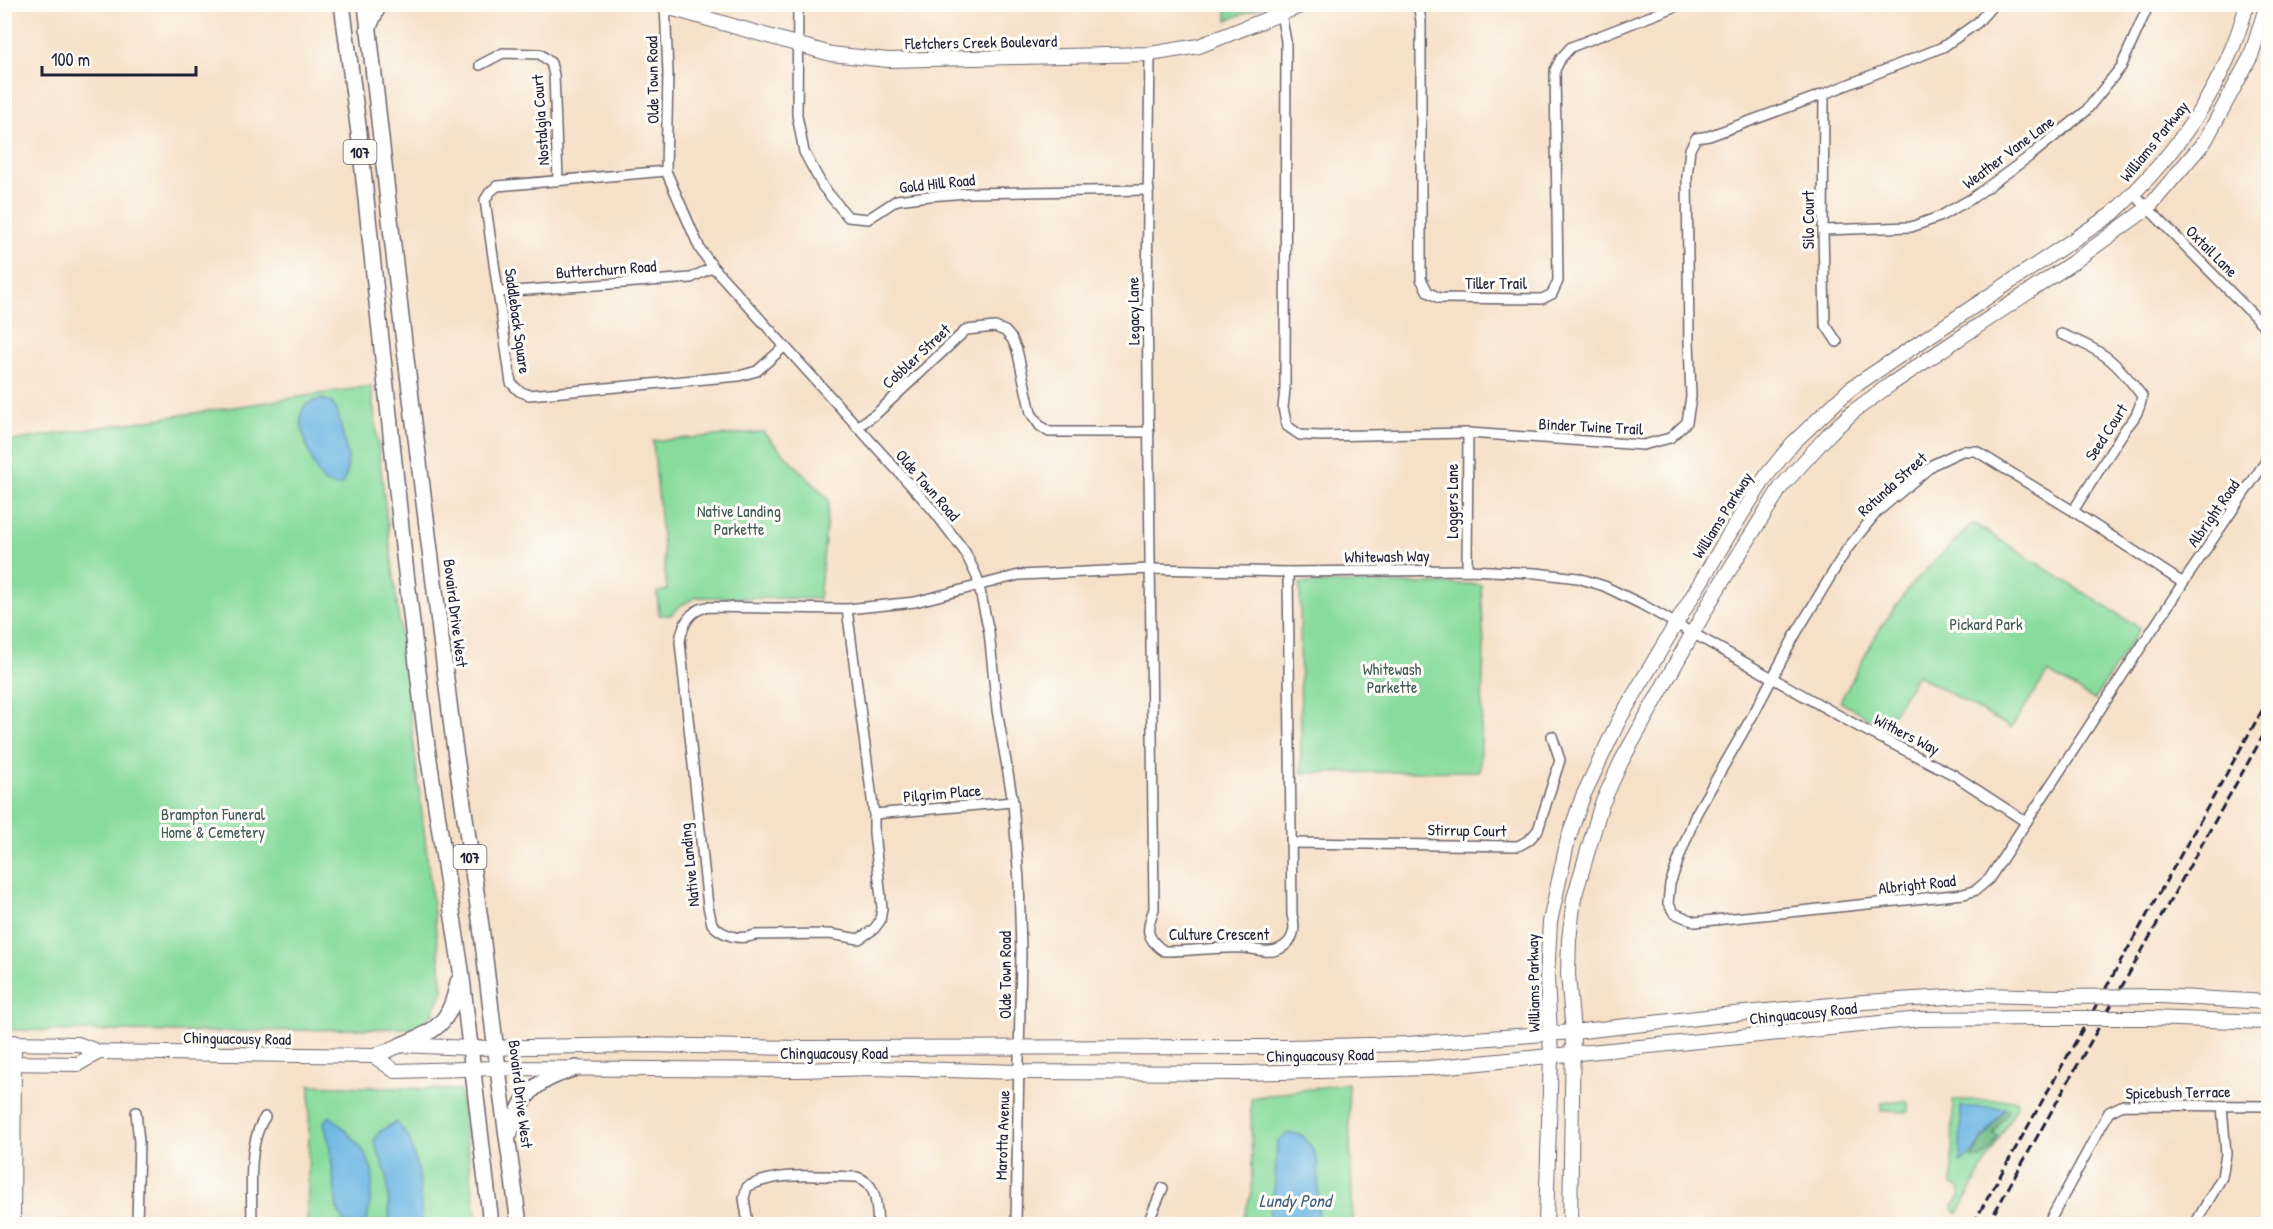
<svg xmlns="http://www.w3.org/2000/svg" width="2273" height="1229" font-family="'Patrick Hand',sans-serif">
<rect width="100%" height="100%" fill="#fdfcf7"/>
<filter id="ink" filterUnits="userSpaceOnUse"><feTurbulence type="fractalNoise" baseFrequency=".0167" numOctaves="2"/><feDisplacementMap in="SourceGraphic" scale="12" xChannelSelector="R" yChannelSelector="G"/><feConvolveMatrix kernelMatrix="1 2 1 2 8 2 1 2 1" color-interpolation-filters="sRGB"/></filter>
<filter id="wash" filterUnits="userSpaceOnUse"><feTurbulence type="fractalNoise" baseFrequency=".008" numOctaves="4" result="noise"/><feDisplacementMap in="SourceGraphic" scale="24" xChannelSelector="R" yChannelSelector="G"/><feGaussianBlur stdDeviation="1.35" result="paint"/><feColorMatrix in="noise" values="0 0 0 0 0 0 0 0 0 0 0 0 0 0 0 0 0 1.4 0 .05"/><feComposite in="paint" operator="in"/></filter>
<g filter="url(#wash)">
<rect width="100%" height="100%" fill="#f6e0c7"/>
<g fill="#87db9c" stroke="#547e6c" stroke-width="1.5" fill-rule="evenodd">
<polygon points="1226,4 1267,4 1267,5 1227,20"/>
<polygon points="371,386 443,990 433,1014 416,1028 199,1032 5,1030 5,442"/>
<polygon points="763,432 829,500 819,599 696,597 680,606 671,615 659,615 657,592 667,590 653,441"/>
<polygon points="1973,523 2140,628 2094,700 2048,672 2011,728 1917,675 1885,727 1840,702 1879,630 1912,584"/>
<polygon points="1300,583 1481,584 1484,647 1480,771 1301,773"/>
<polygon points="1348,1083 1353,1224 1242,1224 1252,1189 1251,1098"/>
<polygon points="310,1085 460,1090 477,1224 307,1224"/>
<path d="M1953,1100H2016L2017,1106L1958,1213L1955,1212L1953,1206L1961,1195L1959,1187L1952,1185V1175ZM1999,1127L1996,1129L1972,1158L1979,1145L1965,1147Z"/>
<polygon points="1905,1101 1908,1103 1908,1112 1881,1111 1882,1103"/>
</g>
<path fill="#6dbb84" stroke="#486e60" stroke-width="1.5" d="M2005,1108L2009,1111L1993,1133L1998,1136C1992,1149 1986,1159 1972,1159L1979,1145Z"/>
<g fill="#6bb5e3" stroke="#466c8f" stroke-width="1.5">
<path d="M321,399L331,402L337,410L348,457L347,472L342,485C336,486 329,486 324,482C314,471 297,425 302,411C305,403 313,401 321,399Z"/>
<polygon points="1961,1107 2005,1108 1971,1155 1960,1162"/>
<path d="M330,1116C347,1131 367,1149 372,1172C375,1183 368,1206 368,1219L361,1224H346L337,1209L330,1148L324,1122Z"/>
<polygon points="396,1122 409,1138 419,1174 422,1224 390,1224 387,1176 374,1141 379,1132"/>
<polygon points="1288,1133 1302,1135 1312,1148 1318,1163 1318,1224 1269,1224 1270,1206 1275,1185 1277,1142"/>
</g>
</g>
<g filter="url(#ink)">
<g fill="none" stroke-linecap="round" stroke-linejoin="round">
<defs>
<g id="street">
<polyline points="665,4 668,73 666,171 700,249 713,267 933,510 965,552 977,577 989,632 997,710 1013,802 1019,881 1021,951 1016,1224"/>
<polyline points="798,4 797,115 804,152 823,187 848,217 868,219 897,200 929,196 967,193 1149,190"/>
<polyline points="1418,4 1421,21 1421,279 1428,292 1439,298 1542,299 1552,294 1558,281 1555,70 1561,58 1571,47 1682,4"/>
<polyline points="1281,14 1286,41 1285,389 1283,408 1287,426 1300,435 1320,436 1468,433 1643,445 1670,438 1687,422 1691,397 1689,340 1687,177 1690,149 1696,138 1709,136 1824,94 1943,47 1977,23 1994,4"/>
<path d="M1150,54L1147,292L1154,909C1146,929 1145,938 1164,951C1190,952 1217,946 1244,948C1257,949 1269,955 1281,948C1294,941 1296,928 1292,915L1288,572"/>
<polyline points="480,65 503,53 540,54 551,63 554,75 558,180"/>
<polyline points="1824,94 1823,230 1825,324 1837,342"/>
<polyline points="666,171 497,186 490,192 485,200 511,383 519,391 529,395 739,376 757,371 784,347"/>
<polyline points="2134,194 2268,330"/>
<polyline points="1823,230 1911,227 1939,217 1971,199 2030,156 2085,112 2121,67 2149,4"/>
<polyline points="500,292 691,278 713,267"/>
<path d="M2061,334C2104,351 2115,360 2142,396C2140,410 2135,418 2126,428L2073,511"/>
<polyline points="857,427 877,413 966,330 995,327 1005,331 1012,339 1017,350 1031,413 1040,426 1049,432 1149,432"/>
<polyline points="1467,570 1468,433"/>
<polyline points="2183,583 2073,511 1976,451 1962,451 1934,464 1877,512 1847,549 1795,635 1754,713 1696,814 1682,850 1670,884 1668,903 1674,913 1695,922 1964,894 1976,890 1989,879 2183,583 2268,458"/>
<path d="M847,609L874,814V832L882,908L880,921L874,929L859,939L830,934L755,935C740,941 723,936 712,924L708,906L680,642C682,626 689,610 707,607L847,609L915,602L1019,575L1151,569L1288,572L1467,570L1536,573L1578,578L1604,586L1641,604L1861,728L1954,775L2026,822"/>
<polyline points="874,814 1013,802"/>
<polyline points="1291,843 1518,846 1529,840 1538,830 1560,760 1552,736"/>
<polyline points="136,1112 139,1142 137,1224"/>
<path d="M252,1224C252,1193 247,1143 265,1117"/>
<path d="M748,1224L744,1198L747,1187C779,1170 821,1177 857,1177C878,1183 876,1206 878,1224"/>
<polyline points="1149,1224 1149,1220 1163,1188"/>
<polyline points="2048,1224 2109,1112 2123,1105 2268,1106"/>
<polyline points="2195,1224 2222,1177 2226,1154 2222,1106"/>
</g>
<g id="secondary">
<polyline points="656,4 831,54 888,60 1150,54 1199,46 1305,4"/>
<polyline points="2160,996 2268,1002"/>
<polyline points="2148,1018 2268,1022"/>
<polyline points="4,1043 78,1044 99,1052 374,1056 401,1045 470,1048 645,1045 796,1048 1290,1047 1407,1044 1573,1032 1724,1015 1864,1002 1982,995 2056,997"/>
<polyline points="374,1056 395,1071 498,1068 798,1070 875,1068 1019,1072 1241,1073 1429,1068 1920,1019 2043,1018"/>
<polyline points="4,1063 78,1064 99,1052"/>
<polyline points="13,1224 14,1042"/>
<path d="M1546,1224L1551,1055L1547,978L1550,922L1568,839L1583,796L1619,720L1731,531L1767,475L1793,443L1850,389L2112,214C2174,157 2225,87 2247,4"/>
<polyline points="1570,1224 1573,1032 1568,974 1569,940 1574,898 1601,806 1621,762 1715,593 1781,487 1829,434 1854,411 1891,384 2072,263 2148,208 2205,141 2251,56 2267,4"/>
</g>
<g id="primary">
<polyline points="342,4 359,133 404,556 427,747 461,970 491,1224"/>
<polyline points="366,4 402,326 454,743 481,926 500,1085 519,1224"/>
<polyline points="368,29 379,4"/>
<path d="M401,1045C438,1030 450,1023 458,982"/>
<path d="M509,1135C525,1091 531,1083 576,1068"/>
</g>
</defs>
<use href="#street" stroke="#6c646c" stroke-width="12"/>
<use href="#secondary" stroke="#6c646c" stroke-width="16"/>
<use href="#primary" stroke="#6c646c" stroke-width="18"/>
<use href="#street" stroke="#fff" stroke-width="9"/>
<use href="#secondary" stroke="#fff" stroke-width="14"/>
<use href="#primary" stroke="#fff" stroke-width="15"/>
<g stroke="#22223b" stroke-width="3" stroke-dasharray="9 4.5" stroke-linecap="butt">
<polyline points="1973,1224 2268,700"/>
<polyline points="1988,1224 2268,727"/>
</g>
<defs>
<g id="secondary-bridge">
<polyline points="2056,997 2160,996"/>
<polyline points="2043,1018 2148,1018"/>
</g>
</defs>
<use href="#secondary-bridge" stroke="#6c646c" stroke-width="16" stroke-linecap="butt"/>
<use href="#secondary-bridge" stroke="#fff" stroke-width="14"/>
</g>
</g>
<g text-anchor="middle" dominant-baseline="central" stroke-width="6" stroke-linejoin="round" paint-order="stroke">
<g fill="#fdfcf7" stroke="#646373" stroke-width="1.5">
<rect x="343.5" y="140" width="33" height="24" rx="4.5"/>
<rect x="453.5" y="845" width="33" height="24" rx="4.5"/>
</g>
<g font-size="15" font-weight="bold" fill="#22223b">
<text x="360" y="152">107</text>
<text x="470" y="857">107</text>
</g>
<g font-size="16" fill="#22223b" stroke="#fdfcf7">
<text transform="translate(981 42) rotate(-1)">Fletchers Creek Boulevard</text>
<text transform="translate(652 80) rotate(-91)">Olde Town Road</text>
<text transform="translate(540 120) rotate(-94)">Nostalgia Court</text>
<text transform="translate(2154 141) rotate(-51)">Williams Parkway</text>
<text transform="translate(2008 152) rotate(-37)">Weather Vane Lane</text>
<text transform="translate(937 183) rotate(-6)">Gold Hill Road</text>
<text transform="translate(1808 220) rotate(-90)">Silo Court</text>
<text transform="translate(2212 251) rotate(45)">Oxtail Lane</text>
<text transform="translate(606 269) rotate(-4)">Butterchurn Road</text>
<text x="1496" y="283">Tiller Trail</text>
<text transform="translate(1133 311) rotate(-91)">Legacy Lane</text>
<text transform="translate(518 321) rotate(82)">Saddleback Square</text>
<text transform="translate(916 356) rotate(-43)">Cobbler Street</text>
<text transform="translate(1591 426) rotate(3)">Binder Twine Trail</text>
<text transform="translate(2106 432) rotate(-57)">Seed Court</text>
<text transform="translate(1892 484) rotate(-42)">Rotunda Street</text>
<text transform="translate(928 485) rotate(49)">Olde Town Road</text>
<text transform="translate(1452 501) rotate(-90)">Loggers Lane</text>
<text transform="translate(2213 513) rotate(-55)">Albright Road</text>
<text transform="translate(1722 515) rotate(-58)">Williams Parkway</text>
<text transform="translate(1387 556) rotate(-1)">Whitewash Way</text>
<text transform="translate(456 613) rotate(83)">Bovaird Drive West</text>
<text transform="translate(1907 734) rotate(27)">Withers Way</text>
<text transform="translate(942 793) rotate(-5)">Pilgrim Place</text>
<text transform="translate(1467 830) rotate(1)">Stirrup Court</text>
<text transform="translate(689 865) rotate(-96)">Native Landing</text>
<text transform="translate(1917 884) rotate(-6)">Albright Road</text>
<text x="1219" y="934">Culture Crescent</text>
<text transform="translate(1005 975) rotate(-90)">Olde Town Road</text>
<text transform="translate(1533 983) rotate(-91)">Williams Parkway</text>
<text transform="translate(1803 1013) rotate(-6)">Chinguacousy Road</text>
<text transform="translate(237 1038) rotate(1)">Chinguacousy Road</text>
<text x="834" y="1053">Chinguacousy Road</text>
<text transform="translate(1320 1055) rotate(-1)">Chinguacousy Road</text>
<text transform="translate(2178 1092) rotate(-1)">Spicebush Terrace</text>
<text transform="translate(521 1094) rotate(83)">Bovaird Drive West</text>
<text transform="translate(1002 1135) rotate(-88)">Marotta Avenue</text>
</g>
<g font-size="16" fill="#405a58" stroke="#fdfcf7">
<text x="739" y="511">Native Landing<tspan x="739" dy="18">Parkette</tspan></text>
<text x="1986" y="624">Pickard Park</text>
<text x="1392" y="669">Whitewash<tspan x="1392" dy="18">Parkette</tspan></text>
<text x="213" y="814">Brampton Funeral<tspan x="213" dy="18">Home &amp; Cemetery</tspan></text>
</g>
<g font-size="18" font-style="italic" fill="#3f5d7e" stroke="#fdfcf7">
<text x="1295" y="1200">Lundy Pond</text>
</g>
</g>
<rect width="2273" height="1229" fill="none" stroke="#fdfcf7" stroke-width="24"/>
<path d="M42 66v9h154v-9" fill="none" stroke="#22223b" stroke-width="3"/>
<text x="51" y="66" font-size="18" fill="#22223b" stroke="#fdfcf7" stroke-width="4.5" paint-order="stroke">100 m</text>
</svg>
